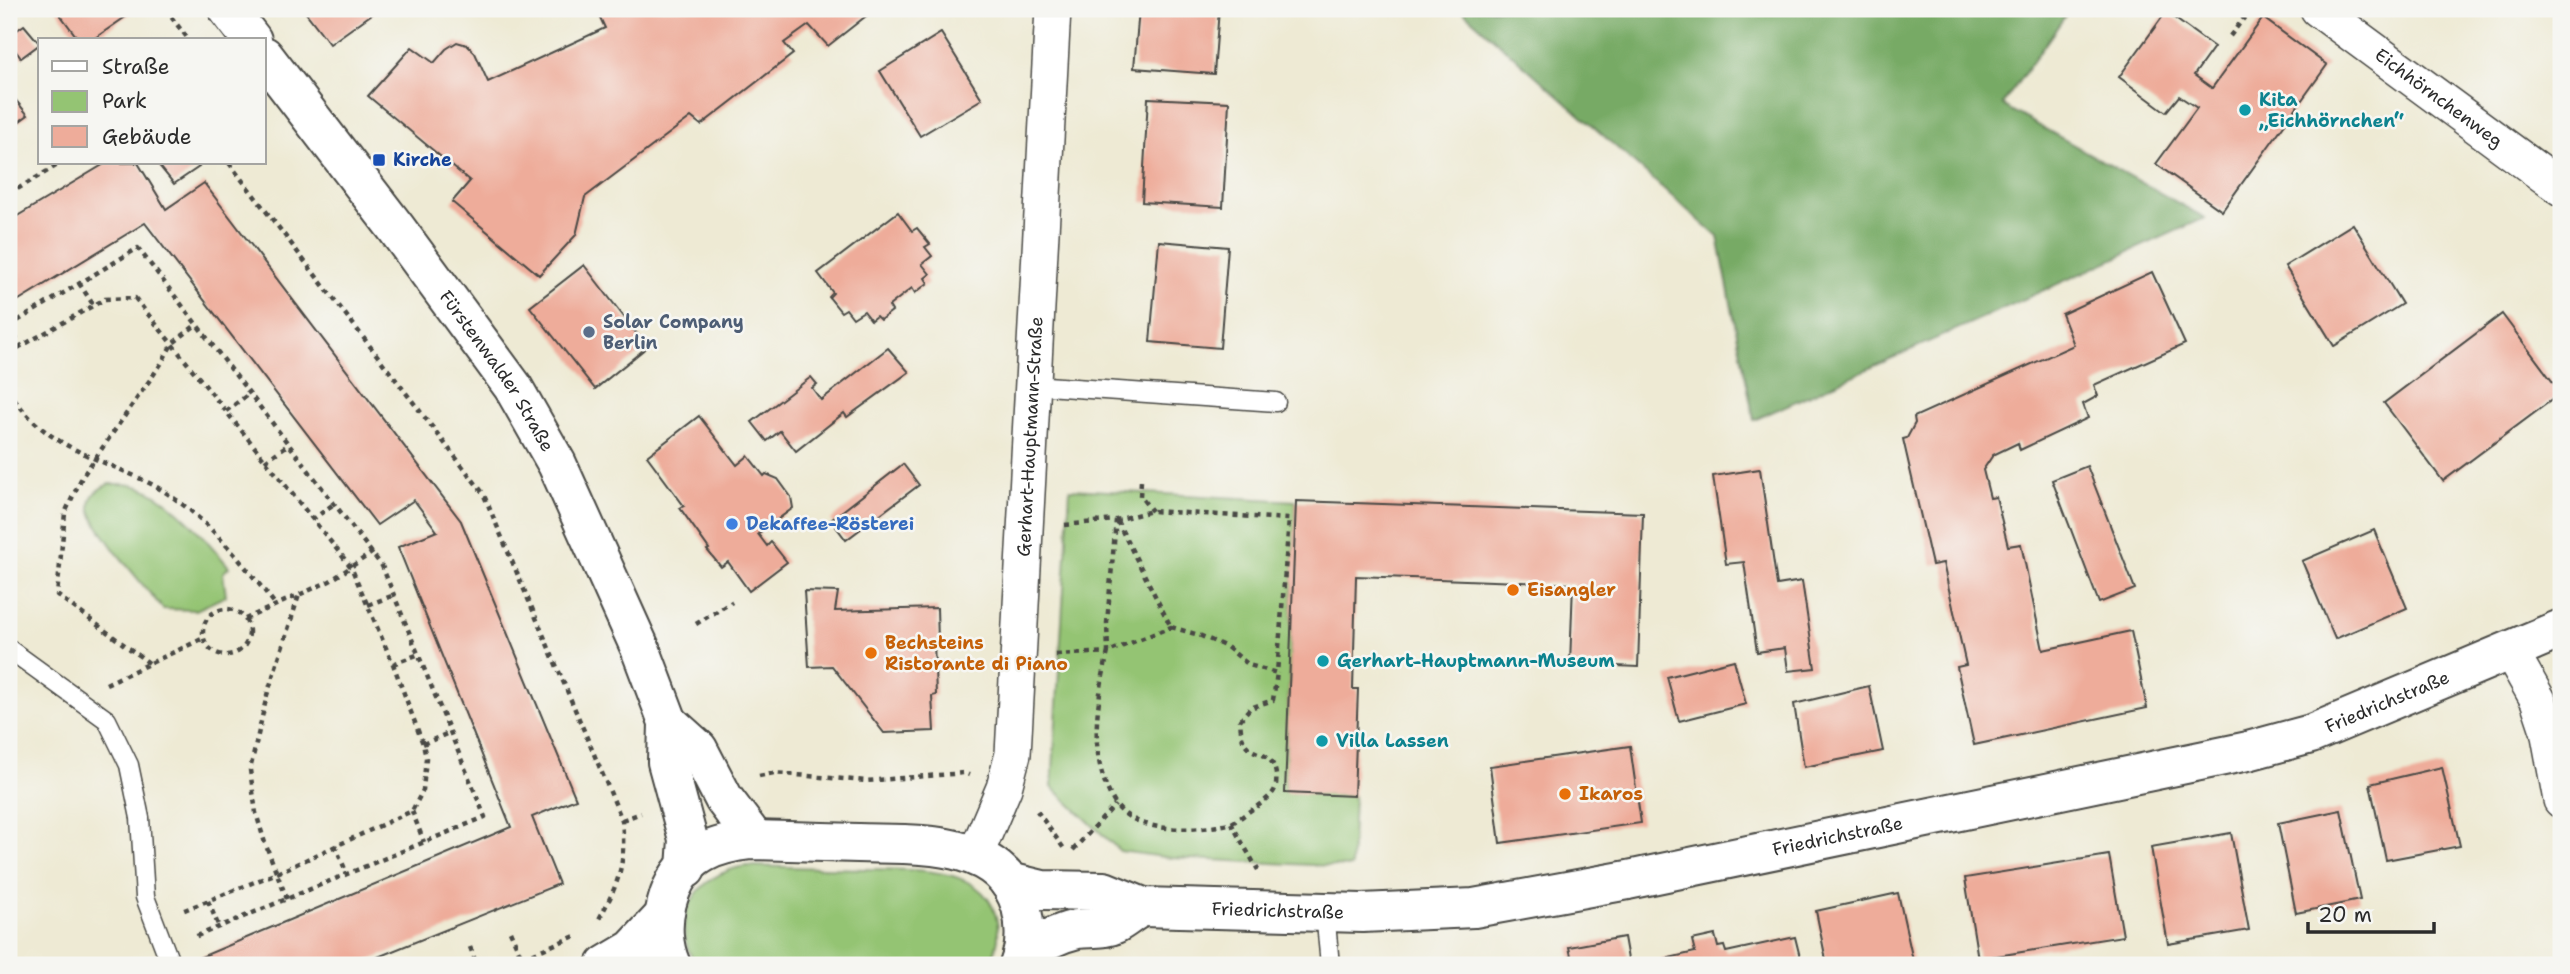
<svg xmlns="http://www.w3.org/2000/svg" width="2570" height="974" font-family="'Shantell Sans',sans-serif">
<rect width="100%" height="100%" fill="#f6f6f2"/>
<filter id="ink" filterUnits="userSpaceOnUse"><feTurbulence type="fractalNoise" baseFrequency=".0143" numOctaves="2"/><feDisplacementMap in="SourceGraphic" scale="14" xChannelSelector="R" yChannelSelector="G"/><feConvolveMatrix kernelMatrix="1 2 1 2 8 2 1 2 1" color-interpolation-filters="sRGB"/></filter>
<filter id="wash" filterUnits="userSpaceOnUse"><feTurbulence type="fractalNoise" baseFrequency=".00686" numOctaves="4" result="noise"/><feDisplacementMap in="SourceGraphic" scale="28" xChannelSelector="R" yChannelSelector="G"/><feGaussianBlur stdDeviation="1.57" result="paint"/><feColorMatrix in="noise" values="0 0 0 0 0 0 0 0 0 0 0 0 0 0 0 0 0 1.4 0 .05"/><feComposite in="paint" operator="in"/></filter>
<g filter="url(#wash)">
<rect width="100%" height="100%" fill="#eeead4"/>
<g fill="#94c473" stroke="#60784f" stroke-width="2">
<path d="M109,484C117,484 128,483 136,486C170,495 207,540 229,567L223,573L226,596L196,610L163,609C148,590 91,527 90,507C90,494 98,489 109,484Z"/>
<polygon points="1070,489 1296,501 1285,792 1354,796 1351,867 1171,858 1120,851 1052,787"/>
<path d="M746,866C785,867 825,868 865,869C916,870 1001,863 998,938C997,947 993,956 991,965H697C665,921 697,873 746,866Z"/>
</g>
<polygon fill="#77aa65" stroke="#516a48" stroke-width="2" points="1460,9 2070,9 2002,105 2205,218 1754,420 1718,237"/>
<g id="blocks">
<g fill="#eeac9a">
<polygon points="56,9 137,9 92,40 79,40"/>
<polygon points="303,9 379,9 330,44"/>
<polygon points="596,9 875,9 828,46 809,25 784,43 793,54 701,125 691,117 585,197 576,235 539,275 452,202 470,181 368,96 412,47 434,63 446,49 457,42 467,45 475,53 488,82 605,28"/>
<polygon points="1139,9 1219,9 1214,74 1134,68"/>
<polygon points="2166,12 2214,47 2194,75 2212,88 2263,18 2327,65 2222,211 2156,164 2197,108 2179,96 2166,112 2119,77"/>
<polygon points="24,25 40,44 21,58 9,42 9,36"/>
<polygon points="941,33 982,99 920,136 880,71"/>
<polygon points="9,92 28,115 9,129"/>
<polygon points="1148,98 1229,102 1223,207 1142,202"/>
<polygon points="106,163 138,163 166,209 204,183 461,521 576,799 532,817 559,884 358,965 190,965 189,962 511,827 398,547 437,531 414,500 377,525 145,223 9,306 9,221"/>
<polygon points="157,163 196,163 199,167 174,184"/>
<polygon points="898,212 912,231 917,228 930,244 925,247 932,256 922,264 930,274 925,278 928,283 915,293 912,288 889,306 892,311 880,320 876,316 871,320 864,311 853,318 846,309 841,312 829,297 833,293 818,273"/>
<polygon points="2353,224 2402,304 2334,346 2285,266"/>
<polygon points="1159,241 1228,247 1220,348 1150,342"/>
<polygon points="584,265 647,347 595,389 530,307"/>
<polygon points="2152,272 2185,344 2094,385 2098,396 2083,404 2088,418 2020,450 2018,443 1993,455 1983,470 1990,498 1996,497 2008,546 2021,544 2043,650 2131,631 2147,708 1974,745 1957,667 1966,665 1943,563 1932,565 1903,439 1907,438 1915,423 1914,417 2074,345 2062,314"/>
<polygon points="2502,314 2561,393 2443,481 2384,403"/>
<polygon points="888,348 909,372 847,417 844,413 796,451 780,431 767,441 752,422 811,377 817,384 812,388 821,400"/>
<polygon points="699,416 737,465 748,456 764,476 766,474 778,479 791,497 793,508 758,534 767,546 771,542 787,562 749,591 728,562 721,567 707,550 709,549 680,508 684,506 647,456"/>
<polygon points="903,464 919,485 846,540 831,520"/>
<polygon points="2087,466 2135,589 2099,603 2052,480"/>
<polygon points="1760,469 1777,585 1802,581 1815,668 1788,671 1785,648 1757,652 1744,562 1726,564 1713,476"/>
<polygon points="1296,501 1643,513 1638,667 1570,664 1573,584 1356,576 1353,689 1358,689 1354,796 1285,793"/>
<polygon points="2374,530 2407,608 2335,639 2302,561"/>
<polygon points="804,591 838,592 835,611 937,608 938,641 934,641 936,695 932,696 934,731 884,733 832,666 809,667"/>
<polygon points="1734,660 1746,704 1679,721 1667,677"/>
<polygon points="1869,686 1883,751 1804,767 1794,704"/>
<polygon points="1630,746 1641,823 1500,843 1490,766"/>
<polygon points="2442,767 2460,846 2386,860 2370,784"/>
<polygon points="2341,810 2360,900 2296,913 2278,823"/>
<polygon points="2231,833 2249,930 2168,944 2151,847"/>
<polygon points="2109,855 2123,936 1978,959 1965,878"/>
<polygon points="1898,893 1914,965 1827,965 1816,911"/>
<polygon points="1715,935 1718,947 1724,946 1726,952 1795,937 1802,965 1657,965 1656,961 1695,952 1692,940"/>
<polygon points="1624,937 1629,965 1573,965 1569,947"/>
</g>
</g>
</g>
<g filter="url(#ink)">
<use href="#blocks" fill-opacity="0" stroke="#484844" stroke-width="2"/>
<g fill="none" stroke-linecap="round" stroke-linejoin="round">
<defs>
<g id="service">
<polyline points="1032,385 1276,402"/>
<polyline points="9,649 107,720 129,765 140,818 145,897 171,965"/>
<polyline points="1325,912 1330,965"/>
</g>
<g id="minor">
<path id="s1" d="M2318,9L2561,188"/>
<polyline points="2510,650 2538,700 2548,730 2561,800"/>
<path id="s2" d="M975,856L1004,788L1013,754L1053,9"/>
</g>
<g id="secondary">
<polyline points="228,9 252,40"/>
<path id="s3" d="M264,56L396,228L513,387L557,464L640,648L668,722L667,762L688,839L686,869"/>
<polyline points="668,722 698,749 724,799 755,840"/>
<path id="s4" d="M1009,882L1042,890L1104,891L1143,907L1362,913L1474,908L1628,880L2248,751L2311,734L2561,629"/>
<path d="M1022,954C1040,943 1056,934 1077,929C1089,927 1103,930 1115,924C1125,919 1132,911 1143,907"/>
<polyline points="606,965 633,949 664,916"/>
<path d="M671,965C655,929 665,874 703,853C718,845 734,842 751,840C786,841 822,842 858,843C915,845 1001,837 1021,907C1026,925 1026,948 1019,965"/>
</g>
</defs>
<use href="#service" stroke="#484844" stroke-width="21"/>
<use href="#minor" stroke="#484844" stroke-width="38"/>
<use href="#secondary" stroke="#484844" stroke-width="42"/>
<g stroke="#484844" stroke-width="4.5" stroke-dasharray="5 5" stroke-linecap="butt">
<polyline points="165,9 189,40"/>
<polyline points="2230,36 2251,9"/>
<path d="M229,163L483,493L622,820C626,863 620,881 599,919"/>
<polyline points="9,194 61,163"/>
<polyline points="79,283 94,306"/>
<polyline points="9,326 138,248 382,566 485,817 192,938"/>
<polyline points="9,327 21,346"/>
<polyline points="9,353 105,299 135,298 351,567 393,664 423,744 426,758 423,790 412,811 277,873 182,911"/>
<path d="M9,390C44,449 98,456 153,485C204,513 240,560 275,604"/>
<polyline points="226,411 250,393"/>
<polyline points="265,461 289,444"/>
<polyline points="1141,481 1140,496 1152,511"/>
<polyline points="312,520 335,503"/>
<polyline points="1117,521 1171,627"/>
<polyline points="1065,525 1116,520 1152,511 1289,519 1277,673"/>
<polyline points="368,605 394,595"/>
<circle cx="226" cy="632" r="23"/>
<polyline points="245,619 330,581 373,552"/>
<polyline points="696,624 732,602"/>
<path d="M1171,627L1199,635L1227,647L1249,665L1277,673L1273,700L1250,708L1240,720C1241,731 1241,742 1250,749C1255,753 1264,754 1269,759C1276,765 1278,780 1275,789C1272,796 1262,803 1256,807C1247,812 1238,821 1229,824C1197,831 1134,835 1114,802C1087,756 1097,702 1108,652Z"/>
<polyline points="1056,655 1108,652 1107,623 1116,520"/>
<polyline points="149,663 57,595 65,513 82,477 161,364 172,344 197,324"/>
<polyline points="393,664 419,654"/>
<polyline points="106,684 204,638"/>
<polyline points="423,744 451,732"/>
<polyline points="759,776 774,773 866,781 964,773 969,775"/>
<polyline points="412,811 424,842"/>
<polyline points="1037,811 1065,850"/>
<polyline points="622,820 641,813"/>
<polyline points="1231,823 1258,870"/>
<polyline points="335,845 347,874"/>
<polyline points="1073,850 1115,805"/>
<polyline points="287,899 265,843 256,813 250,770 267,695 299,595"/>
<polyline points="208,901 219,927"/>
<polyline points="510,931 522,958"/>
<polyline points="470,947 477,965"/>
<polyline points="422,961 424,965"/>
<polyline points="505,965 575,936"/>
</g>
<use href="#service" stroke="#fff" stroke-width="18"/>
<use href="#minor" stroke="#fff" stroke-width="35"/>
<use href="#secondary" stroke="#fff" stroke-width="38"/>
</g>
</g>
<g fill="#0f9aa8" stroke="#f6f6f2" stroke-width="2.5">
<circle cx="2245" cy="110" r="7"/>
<circle cx="1323" cy="661" r="7"/>
<circle cx="1322" cy="741" r="7"/>
</g>
<rect fill="#1a4fb4" stroke="#f6f6f2" stroke-width="2.5" x="372" y="153" width="14" height="14" rx="3.5"/>
<circle fill="#5c6f8a" stroke="#f6f6f2" stroke-width="2.5" cx="589" cy="332" r="7"/>
<circle fill="#3f7fe0" stroke="#f6f6f2" stroke-width="2.5" cx="732" cy="524" r="7"/>
<g fill="#e8710a" stroke="#f6f6f2" stroke-width="2.5">
<circle cx="1513" cy="590" r="7"/>
<circle cx="871" cy="653" r="7"/>
<circle cx="1565" cy="794" r="7"/>
</g>
<g text-anchor="middle" dominant-baseline="central" stroke-width="5" stroke-linejoin="round" paint-order="stroke">
<g font-size="18" fill="#2b2b2b" stroke="#f6f6f2">
<text stroke="none"><textPath href="#s1" startOffset="150">Eichhörnchenweg</textPath></text>
<text stroke="none"><textPath href="#s3" startOffset="392">Fürstenwalder Straße</textPath></text>
<text stroke="none"><textPath href="#s2" startOffset="427">Gerhart-Hauptmann-Straße</textPath></text>
<text stroke="none"><textPath href="#s4" startOffset="1407">Friedrichstraße</textPath></text>
<text stroke="none"><textPath href="#s4" startOffset="840">Friedrichstraße</textPath></text>
<text stroke="none"><textPath href="#s4" startOffset="273">Friedrichstraße</textPath></text>
</g>
<g font-size="18" font-weight="bold" fill="#0d838f" stroke="#f6f6f2" text-anchor="start">
<text x="2259" y="100">Kita<tspan x="2259" dy="21">„Eichhörnchen“</tspan></text>
<text x="1337" y="661">Gerhart-Hauptmann-Museum</text>
<text x="1336" y="741">Villa Lassen</text>
</g>
<g font-size="18" font-weight="bold" fill="#164399" stroke="#f6f6f2" text-anchor="start">
<text x="393" y="160">Kirche</text>
</g>
<g font-size="18" font-weight="bold" fill="#4e5e75" stroke="#f6f6f2" text-anchor="start">
<text x="603" y="322">Solar Company<tspan x="603" dy="21">Berlin</tspan></text>
</g>
<g font-size="18" font-weight="bold" fill="#366cbe" stroke="#f6f6f2" text-anchor="start">
<text x="746" y="524">Dekaffee-Rösterei</text>
</g>
<g font-size="18" font-weight="bold" fill="#c56008" stroke="#f6f6f2" text-anchor="start">
<text x="1527" y="590">Eisangler</text>
<text x="885" y="643">Bechsteins<tspan x="885" dy="21">Ristorante di Piano</tspan></text>
<text x="1579" y="794">Ikaros</text>
</g>
</g>
<rect width="2570" height="974" fill="none" stroke="#f6f6f2" stroke-width="35"/>
<rect x="38" y="38" width="228" height="126" fill="#f6f6f2" stroke="#a5a5a2" stroke-width="2"/>
<rect x="52" y="61" width="35" height="10" fill="#ffffff" stroke="#a5a5a2" stroke-width="2"/>
<text x="102" y="74" font-size="21" fill="#2b2b2b">Straße</text>
<rect x="52" y="91" width="35" height="21" fill="#94c473" stroke="#a5a5a2" stroke-width="2"/>
<text x="102" y="108" font-size="21" fill="#2b2b2b">Park</text>
<rect x="52" y="126" width="35" height="21" fill="#eeac9a" stroke="#a5a5a2" stroke-width="2"/>
<text x="102" y="144" font-size="21" fill="#2b2b2b">Gebäude</text>
<path d="M2308 922v10h126v-10" fill="none" stroke="#2b2b2b" stroke-width="3.5"/>
<text x="2318" y="922" font-size="21" fill="#2b2b2b" stroke="#f6f6f2" stroke-width="5" paint-order="stroke">20 m</text>
</svg>
